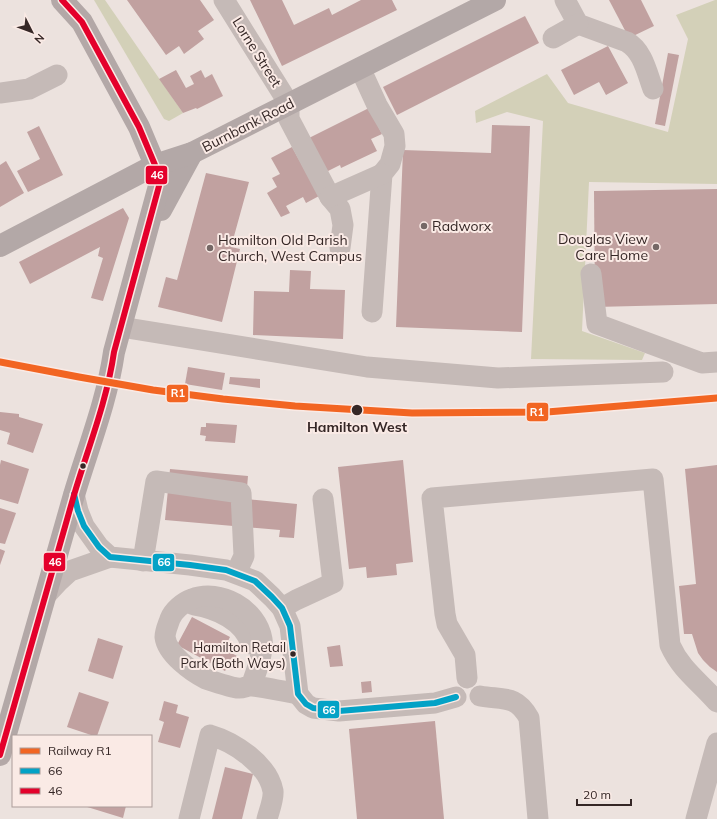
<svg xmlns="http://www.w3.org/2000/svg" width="717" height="819" font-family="Mulish,sans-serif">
<rect width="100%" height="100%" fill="#ece2de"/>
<g fill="#d3d0b8">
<polygon points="94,0 105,0 183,113 169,121 164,119"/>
<polygon points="715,0 717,0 717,184 589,182 582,331 645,353 642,360 531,359 543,121 507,112 476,123 475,111 547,74 568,103 668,132 688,39 676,15"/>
</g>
<g fill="#c1a1a0">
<polygon points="127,0 200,0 214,20 198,31 204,39 184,54 179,46 166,55"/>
<polygon points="250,0 282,0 294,25 329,8 332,15 361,0 392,0 397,10 282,66"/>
<polygon points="609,0 641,0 654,26 629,38"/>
<polygon points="525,16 539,43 397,115 383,87"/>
<polygon points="608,46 628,83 606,95 599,82 574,95 561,70"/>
<polygon points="668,53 679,55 665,126 655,124"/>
<polygon points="176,70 186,88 194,84 190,76 201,70 205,78 212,74 223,96 197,109 196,108 183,113 159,79"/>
<polygon points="369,108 382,134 371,139 377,151 341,168 340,165 322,174 305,140"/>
<polygon points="492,125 530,126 522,332 396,327 403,150 491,153"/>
<polygon points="39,126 63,175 28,192 17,171 40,159 27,132"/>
<polygon points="292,147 319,196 306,203 303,197 286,206 290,213 281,217 267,193 277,187 272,178 280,174 271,158"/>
<polygon points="6,161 24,193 0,207 0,165"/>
<polygon points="206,173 249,182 231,247 240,249 222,322 158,307 166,277 177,280"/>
<polygon points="717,189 717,304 595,307 594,191"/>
<polygon points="123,208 129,218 103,301 91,298 103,258 98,256 100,247 30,284 19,262"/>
<polygon points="290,270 311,271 310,289 345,290 343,339 253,335 254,291 289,292"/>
<polygon points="188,367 225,373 222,390 185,384"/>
<polygon points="230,377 260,379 260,388 229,384"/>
<polygon points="0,412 19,414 19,417 43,424 33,453 7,444 10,433 0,430"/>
<polygon points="206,423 237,425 235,443 205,441 206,436 200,435 201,427 206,427"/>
<polygon points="1,460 29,469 18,504 0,499 0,465"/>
<polygon points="403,460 413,562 396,564 397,575 367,578 366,567 349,569 338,467"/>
<polygon points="717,465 717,672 710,667 703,660 698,653 692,634 684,634 679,586 696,584 685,469"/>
<polygon points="170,469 248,476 246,499 297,504 294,538 279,537 280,530 165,520"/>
<polygon points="0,508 16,513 5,544 0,543"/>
<polygon points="0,549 5,551 0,565"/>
<polygon points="192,617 230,637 224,649 237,656 230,669 227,668 225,671 177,645"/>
<polygon points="98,638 123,646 113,679 88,671"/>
<polygon points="340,645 343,666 330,667 327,647"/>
<polygon points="371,681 372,692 362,693 361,682"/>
<polygon points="79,692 109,702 97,736 94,736 67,727"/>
<polygon points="164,701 178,705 176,713 189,717 180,748 158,742 164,722 159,720"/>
<polygon points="435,721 444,819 357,819 349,729"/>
<polygon points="225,767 253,774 242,819 212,819"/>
<polygon points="84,806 126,806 123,818"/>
</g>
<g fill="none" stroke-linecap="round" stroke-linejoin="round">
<g stroke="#c5bab7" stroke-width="21">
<polyline points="224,0 289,104 289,119 330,197 340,209 343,225 340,248"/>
<path d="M565,0L578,24L627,42C643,51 647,73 653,89"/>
<polyline points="553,38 578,24"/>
<polyline points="360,68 377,105 394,134 395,146 390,164 382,174 372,312"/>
<polyline points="0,93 29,89 57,75"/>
<polyline points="330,197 382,174"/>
<polyline points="591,274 597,324 702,363 717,362"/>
<polyline points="121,327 367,367 498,378 663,372"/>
<polyline points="74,494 78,511 84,526 99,547 110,557 190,565 226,570 255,581 272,597 282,608 290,626 298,694 306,704 313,708 339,711 435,703 456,697"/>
<polyline points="143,561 156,481 241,493 244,556 236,573"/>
<polyline points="45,596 58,582 70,571 110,557"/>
<path d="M194,605C217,609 243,620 251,644"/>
<polyline points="282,608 296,600 333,583 323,499"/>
<path d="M467,678L465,655L447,624L445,614L432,498L653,479L670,645C681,670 700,682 717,702"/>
<path d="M251,686C256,673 264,652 262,639C257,609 220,588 192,599C183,602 173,611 170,619C168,625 165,631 165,637C167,654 192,672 206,679C212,681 233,688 238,688C243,689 248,685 253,686C268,688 283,691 298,694"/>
<path d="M480,696C502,700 516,694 529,718L538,819"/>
<path d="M189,819L210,735C234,742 268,764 273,791C274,799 269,811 267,819"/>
<polyline points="696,819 717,743"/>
</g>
<g stroke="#b3a8a7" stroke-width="22">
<polyline points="161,210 192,153"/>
<polyline points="0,246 155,165 192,153 495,0"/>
<path d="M0,755C25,669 49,582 74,495C88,448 107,401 114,352L159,186L155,165L139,127L82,22L62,0"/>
</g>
<defs>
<polyline id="bus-1" points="74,494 78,511 84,526 99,547 110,557 190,565 226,570 255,581 272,597 282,608 290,626 298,694 306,704 313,708 339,711 435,703 456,697"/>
<path id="bus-2" d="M0,755C25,669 49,582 74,495C88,448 107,401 114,352L159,186L155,165L139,127L82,22L62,0"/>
</defs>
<use href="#bus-1" stroke="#faeae5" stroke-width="9"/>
<use href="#bus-2" stroke="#faeae5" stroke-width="9"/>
<use href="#bus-1" stroke="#03a2c6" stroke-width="6"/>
<use href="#bus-2" stroke="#e4002b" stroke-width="6"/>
<defs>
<polyline id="rail-1" points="0,362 79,377 153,390 223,399 295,406 412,413 547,412 717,398"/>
</defs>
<use href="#rail-1" stroke="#faeae5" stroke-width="10"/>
<use href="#rail-1" stroke="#f26522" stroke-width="7"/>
</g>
<g fill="#756866" stroke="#faeae5" stroke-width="1.5">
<circle cx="424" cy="226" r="4"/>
<circle cx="656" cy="247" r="4"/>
<circle cx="210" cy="248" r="4"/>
</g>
<g fill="#352726" stroke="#faeae5" stroke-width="1.5">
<circle cx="357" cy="410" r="6"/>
<circle cx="83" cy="466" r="3.5"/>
<circle cx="293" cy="654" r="3.5"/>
</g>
<g text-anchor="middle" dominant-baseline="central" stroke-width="4" stroke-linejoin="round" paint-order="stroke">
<g font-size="13" fill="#352726" stroke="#faeae5" text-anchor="end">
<text x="286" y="647">Hamilton Retail<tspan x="286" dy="16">Park (Both Ways)</tspan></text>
</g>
<g font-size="14" fill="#352726" stroke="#faeae5">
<text transform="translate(257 52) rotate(58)">Lorne Street</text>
<text transform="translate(248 125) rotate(-27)">Burnbank Road</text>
</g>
<g font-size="14" fill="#352726" stroke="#faeae5" text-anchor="start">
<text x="432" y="226">Radworx</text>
<text x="648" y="239" text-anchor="end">Douglas View<tspan x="648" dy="16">Care Home</tspan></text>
<text x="218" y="240">Hamilton Old Parish<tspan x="218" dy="16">Church, West Campus</tspan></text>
</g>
<g font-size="14" font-weight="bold" fill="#352726" stroke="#faeae5">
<text x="357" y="427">Hamilton West</text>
</g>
</g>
<g stroke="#faeae5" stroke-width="1.5">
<rect x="145" y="165" width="23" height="20" rx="4" fill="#e4002b"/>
<rect x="166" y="384" width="23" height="19" rx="4" fill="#f26522"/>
<rect x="526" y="402" width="23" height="20" rx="4" fill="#f26522"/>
<rect x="43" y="552" width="23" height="20" rx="4" fill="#e4002b"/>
<rect x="152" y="553" width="23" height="19" rx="4" fill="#03a2c6"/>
<rect x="317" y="700" width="23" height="19" rx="4" fill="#03a2c6"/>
</g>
<g font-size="11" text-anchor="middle" font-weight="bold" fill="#fff">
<text x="157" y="179">46</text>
<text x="178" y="397">R1</text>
<text x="537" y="416">R1</text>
<text x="55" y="566">46</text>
<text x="164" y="566">66</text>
<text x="329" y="714">66</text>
</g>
<rect x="12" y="735" width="140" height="72" fill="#faeae5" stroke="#ab9c99"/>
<rect x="20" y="748" width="20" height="6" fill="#f26522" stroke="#ab9c99"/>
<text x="48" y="755" font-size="12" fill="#352726">Railway R1</text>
<rect x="20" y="768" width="20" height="6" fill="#03a2c6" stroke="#ab9c99"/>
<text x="48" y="775" font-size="12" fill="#352726">66</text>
<rect x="20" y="788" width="20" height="6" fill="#e4002b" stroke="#ab9c99"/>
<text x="48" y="795" font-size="12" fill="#352726">46</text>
<g transform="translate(32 32) rotate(132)" stroke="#faeae5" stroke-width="3" paint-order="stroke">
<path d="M0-3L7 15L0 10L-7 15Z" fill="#352726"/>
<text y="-6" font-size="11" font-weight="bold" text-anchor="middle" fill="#352726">N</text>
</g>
<path d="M577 799v6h54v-6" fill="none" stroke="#352726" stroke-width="2"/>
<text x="583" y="799" font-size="12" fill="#352726" stroke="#faeae5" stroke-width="3" paint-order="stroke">20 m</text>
</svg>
